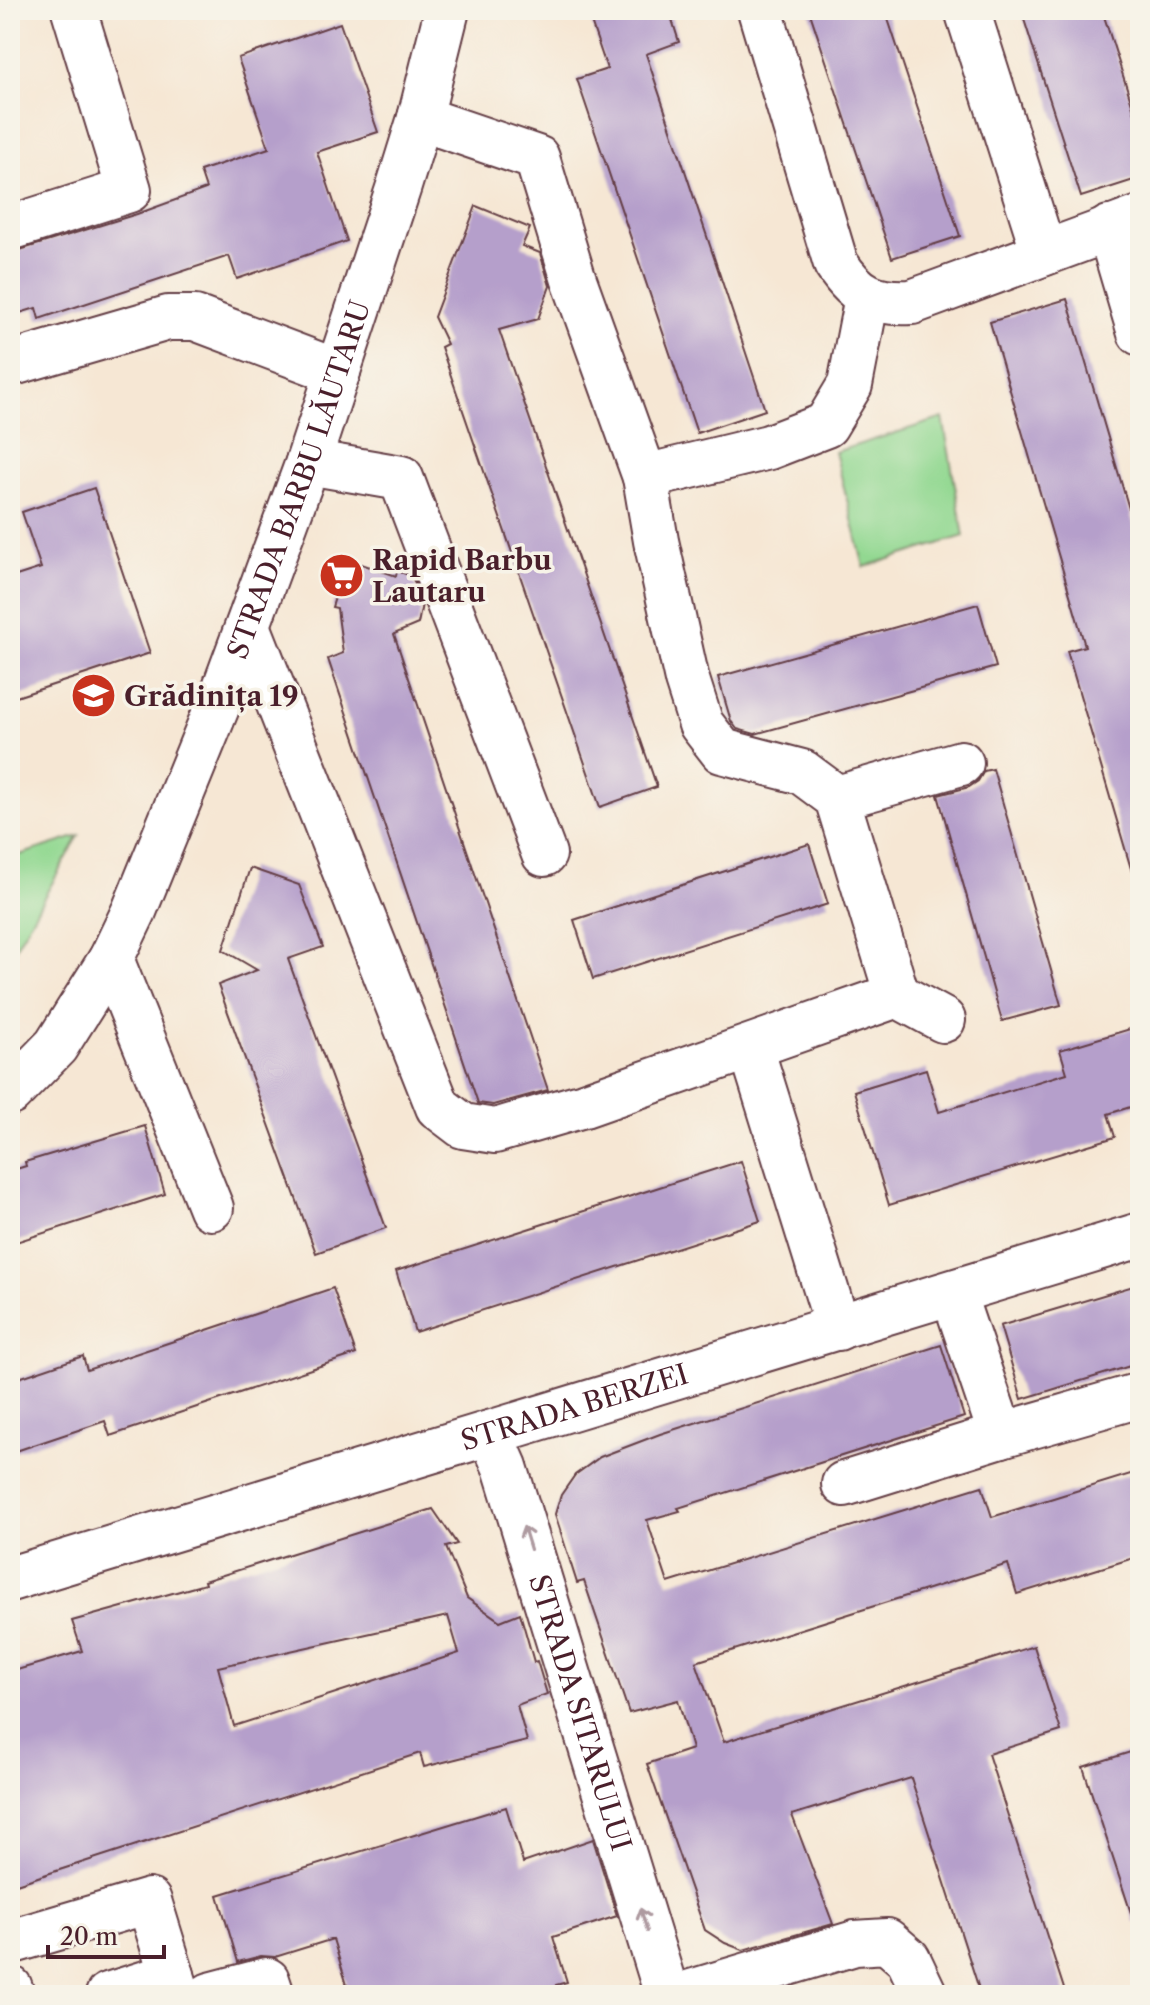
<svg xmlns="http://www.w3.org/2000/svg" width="1150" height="2005" font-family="'Libre Caslon Text',serif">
<rect width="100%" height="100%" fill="#f7f3e8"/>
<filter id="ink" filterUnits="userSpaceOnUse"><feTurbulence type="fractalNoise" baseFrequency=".0125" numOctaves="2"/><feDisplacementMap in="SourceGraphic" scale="16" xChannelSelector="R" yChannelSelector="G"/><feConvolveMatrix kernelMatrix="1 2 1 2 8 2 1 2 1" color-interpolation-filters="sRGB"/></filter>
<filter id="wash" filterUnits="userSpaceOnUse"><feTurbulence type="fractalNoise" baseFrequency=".006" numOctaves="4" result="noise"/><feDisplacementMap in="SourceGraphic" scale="32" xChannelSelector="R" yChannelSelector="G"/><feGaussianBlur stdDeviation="1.8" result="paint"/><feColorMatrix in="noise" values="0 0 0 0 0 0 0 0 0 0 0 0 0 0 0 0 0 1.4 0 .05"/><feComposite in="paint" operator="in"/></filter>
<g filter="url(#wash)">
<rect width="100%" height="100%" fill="#f6e7d4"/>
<g fill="#92d891" stroke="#6e7c5e" stroke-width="2">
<polygon points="943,418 964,536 864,567 835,452"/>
<polygon points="79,836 10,957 10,858"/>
</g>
<g id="blocks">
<g fill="#b59fcb" fill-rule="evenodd">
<polygon points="587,10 669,10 679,42 646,54 765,410 697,433 577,79 607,69"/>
<polygon points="809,10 885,10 960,236 892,258"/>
<polygon points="1021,10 1102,10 1140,129 1140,178 1081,197"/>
<polygon points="340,23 378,132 317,152 347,241 237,279 229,256 39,319 36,308 10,316 10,253 137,214 206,189 200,171 269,148 238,58"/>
<polygon points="476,206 530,228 522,246 540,253 550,286 538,319 499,330 657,787 600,807 441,347 447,344 434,317"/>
<polygon points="1067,299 1140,546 1140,870 1132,872 1067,651 1085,646 990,322"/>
<polygon points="94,488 150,653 10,699 10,578 41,568 22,512"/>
<polygon points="347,559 396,576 397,571 412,576 422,604 418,624 394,634 548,1090 493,1105 478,1103 328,659 343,653 337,608 332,607"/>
<polygon points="978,604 996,667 755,734 737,729 731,721 718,677"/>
<polygon points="993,769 1061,1005 1002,1021 938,795 969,787 978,781 984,771"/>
<polygon points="809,844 828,904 593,979 574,920"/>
<polygon points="250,868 299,885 323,947 288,959 386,1228 316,1253 218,985 257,970 223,950"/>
<polygon points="1140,1026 1140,1104 1108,1114 1115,1137 889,1205 854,1091 926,1069 939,1112 1067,1073 1060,1050"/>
<polygon points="145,1126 165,1194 10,1244 10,1171 26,1166 25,1162"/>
<polygon points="741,1161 760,1221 415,1332 396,1271"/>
<polygon points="1140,1284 1140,1363 1022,1399 1000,1326"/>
<polygon points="333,1288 356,1354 110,1436 105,1421 10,1453 10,1381 83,1356 87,1370"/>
<polygon points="941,1345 964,1417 678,1508 680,1511 647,1520 668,1583 982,1486 992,1517 1140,1471 1140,1556 1017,1594 1008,1564 696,1662 724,1742 1034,1646 1061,1731 988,1754 1066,1995 981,1995 911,1778 792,1815 833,1924 743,1950 725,1943 705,1930 647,1764 692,1749 678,1700 629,1713 584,1581 577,1583 555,1514 561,1495 575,1475 600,1457 660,1434"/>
<path d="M433,1509L457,1544L446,1547L467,1598L500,1621L520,1613L534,1662L537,1661L547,1694L517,1705L527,1741L424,1767L420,1753L10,1886V1672L82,1651L72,1621L205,1584L204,1581ZM448,1616L459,1653L234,1726L218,1667Z"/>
<polygon points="1140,1749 1140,1921 1134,1922 1083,1767"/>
<polygon points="506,1807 523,1863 593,1839 617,1916 553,1937 567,1982 556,1985 559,1995 350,1995 333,1939 275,1957 261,1956 238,1962 218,1895"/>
</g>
</g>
</g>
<g filter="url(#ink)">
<use href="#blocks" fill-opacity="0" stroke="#643d44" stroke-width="2"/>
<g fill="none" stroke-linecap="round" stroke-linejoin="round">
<defs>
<g id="minor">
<path d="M760,10L836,264C857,296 874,304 912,302L1140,218"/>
<polyline points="967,10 1044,253"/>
<polyline points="420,118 537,158 573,277 645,477 769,447 826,425 850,385 867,297"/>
<polyline points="10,228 129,190 74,10"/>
<polyline points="1109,228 1140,333"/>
<polyline points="10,364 168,318 195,318 338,372"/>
<polyline points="308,462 401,478 544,854"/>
<polyline points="248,626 438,1107 463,1126 495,1131 584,1105 897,995 837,798 802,772 722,751 701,724 687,680 656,541 645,477"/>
<polyline points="837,798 961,763"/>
<polyline points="111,959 211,1208"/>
<polyline points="897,995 943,1020"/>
<polyline points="751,1048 838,1328"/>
<path id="s1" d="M10,1093L56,1046L111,959L134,911L224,690L308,462L399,186L420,118L447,10"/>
<path id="s2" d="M490,1433L505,1467L667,1995"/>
<polyline points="1001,1435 1140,1395"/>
<polyline points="844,1484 1001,1435 953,1293"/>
<path id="s3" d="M10,1579L1140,1235"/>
<polyline points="10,1942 149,1901 178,1995"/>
<polyline points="10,1988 12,1995"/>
<polyline points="108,1995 172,1975"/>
<polyline points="210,1995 267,1980 272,1995"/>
<polyline points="681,1995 855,1943 887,1941 908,1959 925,1995"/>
</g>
</defs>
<use href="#minor" stroke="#643d44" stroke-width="48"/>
<use href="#minor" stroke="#fff" stroke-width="44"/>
</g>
<defs><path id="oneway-shaft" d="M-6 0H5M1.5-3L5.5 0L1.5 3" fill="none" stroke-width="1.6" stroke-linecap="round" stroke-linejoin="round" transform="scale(2)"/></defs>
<g stroke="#ae9aa0">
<use href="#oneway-shaft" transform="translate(527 1538) rotate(-107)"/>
<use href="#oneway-shaft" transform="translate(644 1920) rotate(-107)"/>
</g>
</g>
<defs>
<symbol id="supermarket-disc" viewBox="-11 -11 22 22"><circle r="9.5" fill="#c8321e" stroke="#f7f3e8"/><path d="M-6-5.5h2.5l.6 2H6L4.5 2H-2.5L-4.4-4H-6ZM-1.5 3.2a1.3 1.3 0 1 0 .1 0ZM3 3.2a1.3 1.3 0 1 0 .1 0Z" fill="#fff"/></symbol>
<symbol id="school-disc" viewBox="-11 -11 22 22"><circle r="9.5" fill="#c8321e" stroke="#f7f3e8"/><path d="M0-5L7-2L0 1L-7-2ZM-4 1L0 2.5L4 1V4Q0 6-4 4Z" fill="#fff"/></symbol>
</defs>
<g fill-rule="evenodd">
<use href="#supermarket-disc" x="316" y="550" width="51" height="51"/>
<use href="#school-disc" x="68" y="670" width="51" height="51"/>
</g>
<g text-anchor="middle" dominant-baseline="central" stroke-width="7" stroke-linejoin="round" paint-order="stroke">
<g font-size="28" fill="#4a1f2b" stroke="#f7f3e8">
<text stroke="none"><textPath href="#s1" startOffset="684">STRADA BARBU LĂUTARU</textPath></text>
<text stroke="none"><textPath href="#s3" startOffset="590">STRADA BERZEI</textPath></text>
<text stroke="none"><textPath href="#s2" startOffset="294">STRADA SITARULUI</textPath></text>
</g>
<g font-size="28" font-weight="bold" fill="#4a1f2b" stroke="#f7f3e8" text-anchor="start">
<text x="372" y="560">Rapid Barbu<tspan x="372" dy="32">Lautaru</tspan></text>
<text x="124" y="696">Grădinița 19</text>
</g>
</g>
<rect width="1150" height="2005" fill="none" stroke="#f7f3e8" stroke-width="40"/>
<path d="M48 1945v12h116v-12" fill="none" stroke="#4a1f2b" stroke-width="4"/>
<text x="60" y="1945" font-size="24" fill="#4a1f2b" stroke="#f7f3e8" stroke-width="6" paint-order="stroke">20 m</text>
</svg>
